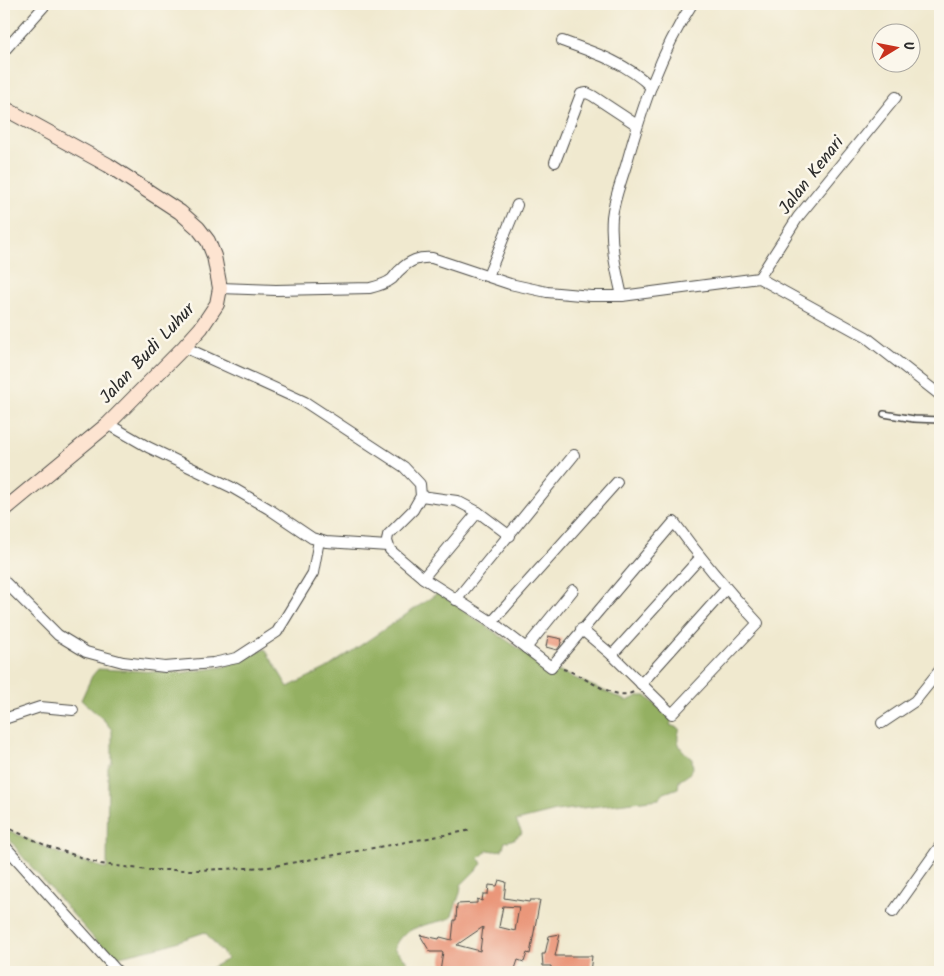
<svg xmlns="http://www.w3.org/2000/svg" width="944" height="976" font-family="Kalam,sans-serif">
<rect width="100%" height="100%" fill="#fbf7ec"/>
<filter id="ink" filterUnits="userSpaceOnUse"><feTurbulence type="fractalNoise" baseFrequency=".02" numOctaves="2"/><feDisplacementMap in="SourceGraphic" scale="10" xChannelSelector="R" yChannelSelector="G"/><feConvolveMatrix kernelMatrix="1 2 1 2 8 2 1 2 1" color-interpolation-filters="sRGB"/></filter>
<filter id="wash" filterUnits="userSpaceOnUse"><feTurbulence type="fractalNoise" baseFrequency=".0096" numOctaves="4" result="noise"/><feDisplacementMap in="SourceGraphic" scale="20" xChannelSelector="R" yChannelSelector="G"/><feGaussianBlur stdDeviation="1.12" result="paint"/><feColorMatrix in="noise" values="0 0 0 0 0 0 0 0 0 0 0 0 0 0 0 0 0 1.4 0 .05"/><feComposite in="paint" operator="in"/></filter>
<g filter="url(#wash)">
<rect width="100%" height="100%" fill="#f0e9cf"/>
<path fill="#94b062" stroke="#606e46" d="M438,593L547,668L563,673L627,701L638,696H646L672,720L670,725L680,729C674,742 681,750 692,759L693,768L688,775L679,781L678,788L664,793L659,799L556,811L516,821L522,833L514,839L505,842L502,850L494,851L488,850L479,858L482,864L461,885L460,893L451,918C431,925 401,925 394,949L406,960L411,972H203L228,959L205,932L164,946L111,958L22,856L6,834L8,832H12L58,853L107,869L108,767L112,762V730L103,719L81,700L92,676L98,669L181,673L223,667L265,649L288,687L327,668Z"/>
<g id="blocks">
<g fill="#ea977a" fill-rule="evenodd">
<polygon points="548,636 562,639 560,646 557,650 546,647"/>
<path d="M499,880L506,882L504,898L529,902L530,900H540L530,954L527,953L524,962L518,960L514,972H440L443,952H430L420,935L439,939L440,937L452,940L454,920H456L457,904L477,903V899L482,901L483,894H488L489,885L497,886ZM503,906L519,907L515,931L499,927ZM483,927L480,951L457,945L461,942Z"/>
<polygon points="560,934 555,956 592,956 590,972 551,972 551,966 543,966 542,954 545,954 549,936"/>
</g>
</g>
</g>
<g filter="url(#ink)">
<use href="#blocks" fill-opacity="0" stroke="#494844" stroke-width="1"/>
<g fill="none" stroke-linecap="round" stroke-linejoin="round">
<defs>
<polyline id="service" points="884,414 914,419 940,420"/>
<g id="minor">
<path d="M562,41C593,52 627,63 651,87"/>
<polyline points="4,51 46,4"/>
<polyline points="555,162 581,94 587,93 593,96 637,125"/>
<polyline points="488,276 517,205"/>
<polyline points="759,278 798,217 896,97"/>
<path d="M220,288L276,290L370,288C378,286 386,284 392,279C395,276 397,272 400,270C410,260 419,257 432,258L510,284L547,292L591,296H622L759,278L866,337L940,395"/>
<path d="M622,296C616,270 610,244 612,217C614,198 622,180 627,162C643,105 660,54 692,4"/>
<path d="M184,347L305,402L404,467L420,484L421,496L413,510L388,535L387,541L390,550L423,578L492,622L551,667L674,522C700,558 727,590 758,623L672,714L612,655L581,629"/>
<polyline points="108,424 148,447 231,487 269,509 312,538 326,542 388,546"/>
<polyline points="421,496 457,501 478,512"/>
<polyline points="423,578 478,512 510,536"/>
<polyline points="4,581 58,635 86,652 123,662 165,667 213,663 237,658 277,632 313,573 319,540"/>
<polyline points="456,600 574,455"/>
<polyline points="492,622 617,482"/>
<polyline points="526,648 573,590"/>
<polyline points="612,655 700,558"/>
<polyline points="641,684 726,589"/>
<polyline points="4,719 40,707 73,710"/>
<polyline points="882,723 915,701 940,670"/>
<polyline points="4,845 118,972"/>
<polyline points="893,912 940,846"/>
</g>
<polyline id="secondary" points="4,108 108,165 180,212 198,228 208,241 214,256 220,288 217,304 201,328 184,347 108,424 4,510"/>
</defs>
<use href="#service" stroke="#494844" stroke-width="8"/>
<use href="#minor" stroke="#494844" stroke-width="12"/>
<use href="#secondary" stroke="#494844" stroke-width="16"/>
<g stroke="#494844" stroke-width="2" stroke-dasharray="4 4" stroke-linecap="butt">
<path d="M563,669C582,673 618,706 636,690"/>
<polyline points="4,826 47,846 101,864 148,870 199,870 269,867 472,830"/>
</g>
<use href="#service" stroke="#fff" stroke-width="5"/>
<use href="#minor" stroke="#fff" stroke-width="10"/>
<use href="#secondary" stroke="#fde4d1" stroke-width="14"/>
</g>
</g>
<g text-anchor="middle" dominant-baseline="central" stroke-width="5" stroke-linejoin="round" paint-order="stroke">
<g font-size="18" fill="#2b2b2b" stroke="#fbf7ec">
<text transform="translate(812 176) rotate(-52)">Jalan Kenari</text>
<text transform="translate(148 354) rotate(-47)">Jalan Budi Luhur</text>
</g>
</g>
<rect width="944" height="976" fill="none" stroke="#fbf7ec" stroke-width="20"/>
<g transform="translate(896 48) rotate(80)"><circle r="24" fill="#fbf7ec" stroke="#a8a59f"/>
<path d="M0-4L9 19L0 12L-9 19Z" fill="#c8321e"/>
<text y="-8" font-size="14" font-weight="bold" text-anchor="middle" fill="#2b2b2b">U</text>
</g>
</svg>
